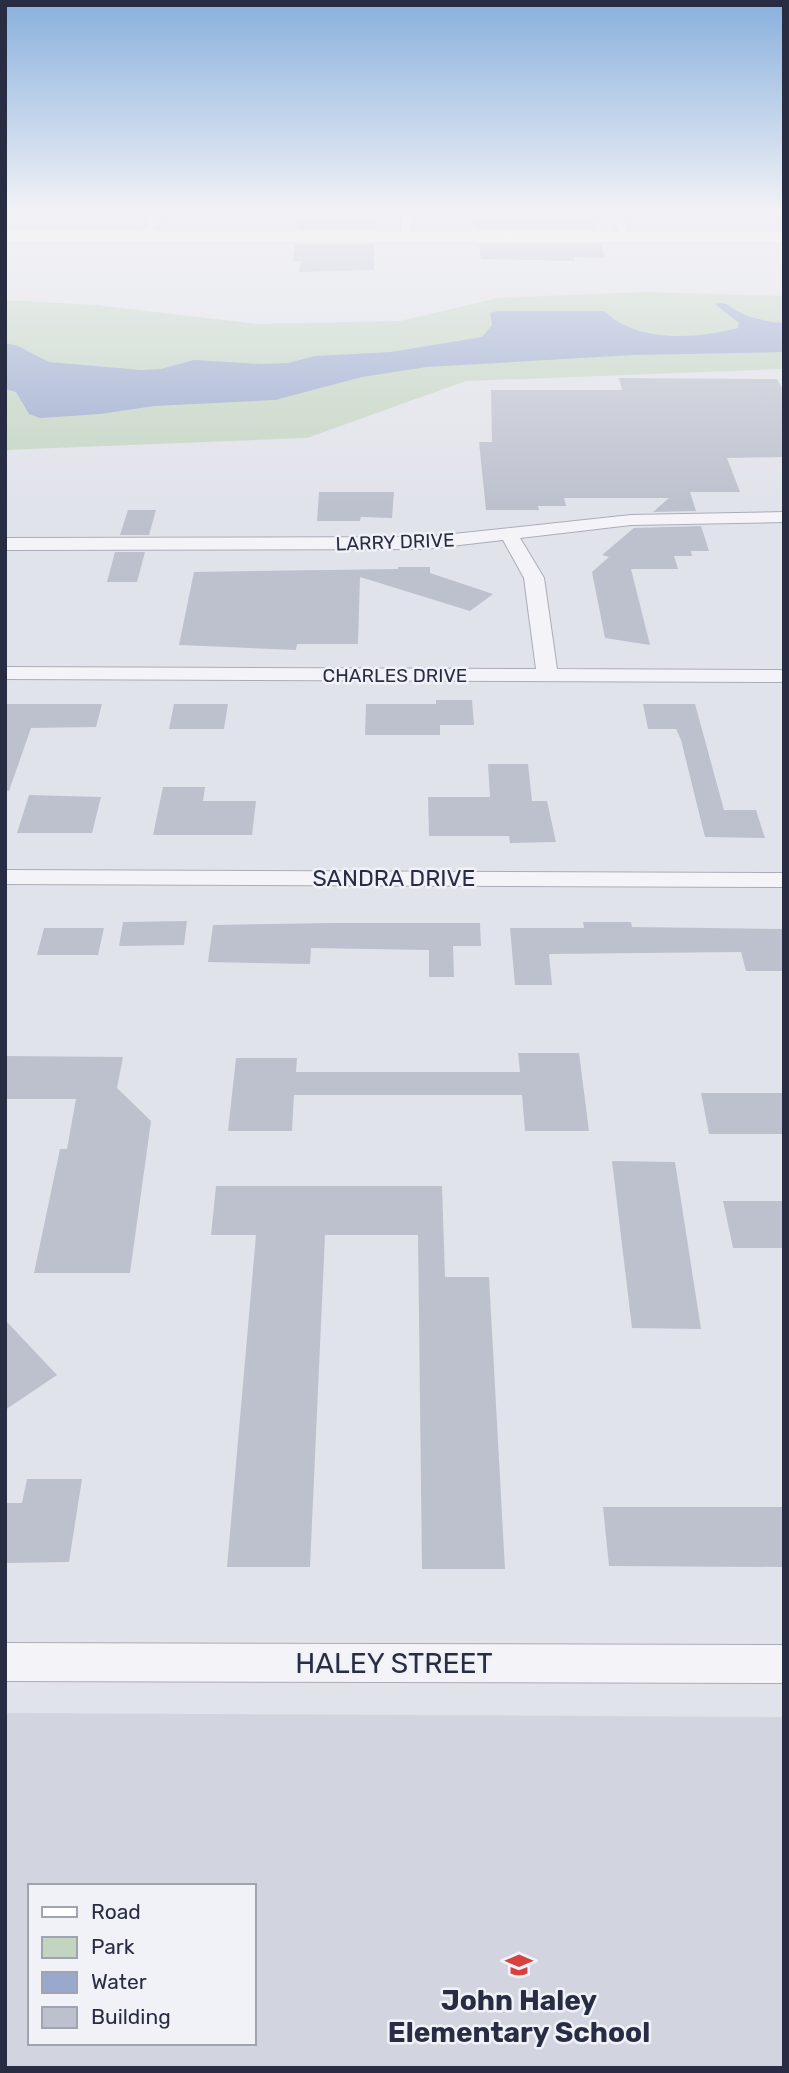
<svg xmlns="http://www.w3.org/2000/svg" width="789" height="2073" font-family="Rubik,sans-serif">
<rect width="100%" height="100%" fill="#e1e3ea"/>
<path fill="#d2d5e0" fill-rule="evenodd" d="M5,1713L784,1717V2068H5ZM30,1886H254V2043H30Z"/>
<polygon fill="#c3d5c1" points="646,292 784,296 784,369 466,381 307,438 5,450 5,300 95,305 259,324 400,321 498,298"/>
<path fill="#99a9cd" d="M719,303C728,303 731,308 739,312C753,319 769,322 784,323V352L634,355L427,367L362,377L275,400L154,406L100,414L40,418L29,414L16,392L5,389V343L18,346L49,362L141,370L161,369L194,360L261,364L288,363L315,356L391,352L482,337L492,325L490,313L497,311H604C637,343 696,339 738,328L739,323L715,304Z"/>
<g fill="#bdc1ce">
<polygon points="352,214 375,214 375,229 298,229 299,220 352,220"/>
<polygon points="551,214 591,214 596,229 477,229 475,219 552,217"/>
<polygon points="295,244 374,244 374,270 299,272 301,261 293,261"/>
<polygon points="479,244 601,244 605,258 574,257 575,261 481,259"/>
<polygon points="619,378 777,379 784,392 784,457 727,458 740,492 690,492 696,511 653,512 669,498 564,498 566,506 538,506 539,510 486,510 479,442 492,442 491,390 622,390"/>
<polygon points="319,492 394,492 392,518 361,517 360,521 317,521"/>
<polygon points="128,510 156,510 149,535 120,535"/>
<polygon points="701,526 709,551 691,551 692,556 674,556 678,569 631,569 650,645 605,638 592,572 609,557 602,555 634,528"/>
<polygon points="115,552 145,552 137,582 107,582"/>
<polygon points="398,567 430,567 430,573 493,594 470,611 360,577 358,644 297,644 296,650 179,645 194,572 398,569"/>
<polygon points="436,700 472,700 474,725 440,725 440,735 365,735 366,704 436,704"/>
<polygon points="5,704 102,704 96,727 31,728 9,791 5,790"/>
<polygon points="174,704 228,704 224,729 169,729"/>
<polygon points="643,704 695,704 724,810 756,810 765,838 705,837 681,740 676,729 648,729"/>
<polygon points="488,764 528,764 532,801 547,801 556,842 510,843 509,836 429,836 428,797 490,797"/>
<polygon points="163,787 205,787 203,801 256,801 252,835 153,835"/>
<polygon points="29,795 101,797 92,833 17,833"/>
<polygon points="187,921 184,945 119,946 123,922"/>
<polygon points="583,922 631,922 632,927 784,929 784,971 746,971 741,952 549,954 552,985 515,985 510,928 584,928"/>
<polygon points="333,923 480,923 481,946 453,946 454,977 429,977 429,950 311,948 310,964 208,962 213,925"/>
<polygon points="44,928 104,928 98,955 37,955"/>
<polygon points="518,1053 579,1053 589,1131 525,1131 522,1095 294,1095 292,1131 228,1131 236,1058 297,1058 296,1072 520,1072"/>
<polygon points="5,1056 123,1057 117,1088 151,1121 130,1273 34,1273 60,1149 67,1149 76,1099 5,1099"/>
<polygon points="701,1093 784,1093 784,1134 709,1134"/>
<polygon points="612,1161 675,1162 701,1329 632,1328"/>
<polygon points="216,1186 442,1186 445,1277 489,1277 505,1569 422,1569 418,1235 325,1235 310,1567 227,1567 256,1235 211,1235"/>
<polygon points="723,1201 784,1201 784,1248 733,1248"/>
<polygon points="5,1320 57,1375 5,1410"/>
<polygon points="27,1479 82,1479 69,1562 5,1563 5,1503 22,1503"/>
<polygon points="603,1507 784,1507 784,1567 609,1566"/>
</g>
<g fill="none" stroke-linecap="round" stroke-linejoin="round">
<defs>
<g id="street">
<polygon points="150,214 162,214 153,236 147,240 141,236"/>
<polygon points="401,214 413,214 411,239 407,240 401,236"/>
<polygon points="612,214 624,214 631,237 629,240 621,240 619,237"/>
<polygon points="784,512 784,522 631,525 520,538 544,578 557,669 784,670 784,682 5,679 5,667 536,669 524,578 503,540 425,549 5,550 5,538 425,537 631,515"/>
<polygon points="5,870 784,873 784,887 5,884"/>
<polygon points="5,1643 784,1645 784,1683 5,1681"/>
</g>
</defs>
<use href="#street" stroke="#aaacb8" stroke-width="2"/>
<use href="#street" fill="#f4f4f8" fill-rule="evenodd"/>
<polygon fill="#fff" fill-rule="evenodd" points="5,231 784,232 784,242 5,241"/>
</g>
<linearGradient id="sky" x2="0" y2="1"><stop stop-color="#88b0dd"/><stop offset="0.42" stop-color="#f2f2f6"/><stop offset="1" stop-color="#f2f2f6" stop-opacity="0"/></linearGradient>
<rect width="789" height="504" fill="url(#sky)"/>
<defs>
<symbol id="school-bare" viewBox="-9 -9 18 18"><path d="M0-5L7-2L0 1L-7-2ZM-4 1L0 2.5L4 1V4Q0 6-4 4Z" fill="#d7423e" stroke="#f0f2f8" stroke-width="2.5" paint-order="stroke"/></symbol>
</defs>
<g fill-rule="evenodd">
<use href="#school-bare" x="500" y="1946" width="38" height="38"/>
</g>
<g text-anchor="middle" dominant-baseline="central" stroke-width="5" stroke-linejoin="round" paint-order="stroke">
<g font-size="19" fill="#282d43" stroke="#f0f2f8">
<text transform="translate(395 542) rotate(-2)">LARRY DRIVE</text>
<text x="395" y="675">CHARLES DRIVE</text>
</g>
<g font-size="23" fill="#282d43" stroke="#f0f2f8">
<text x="394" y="878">SANDRA DRIVE</text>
</g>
<g font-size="28" fill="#282d43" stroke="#f0f2f8">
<text x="394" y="1663">HALEY STREET</text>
</g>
<g font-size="28" font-weight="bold" fill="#282d43" stroke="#f0f2f8">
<text x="519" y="2000">John Haley<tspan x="519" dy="32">Elementary School</tspan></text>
</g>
</g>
<rect width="789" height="2073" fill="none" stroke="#282d43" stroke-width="14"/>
<rect x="28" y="1884" width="228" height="161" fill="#f0f2f8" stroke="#a0a3b0" stroke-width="2"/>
<rect x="42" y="1907" width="35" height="10" fill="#ffffff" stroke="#a0a3b0" stroke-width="2"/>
<text x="91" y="1919" font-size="21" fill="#282d43">Road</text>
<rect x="42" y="1937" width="35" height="21" fill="#c3d5c1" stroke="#a0a3b0" stroke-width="2"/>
<text x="91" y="1954" font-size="21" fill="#282d43">Park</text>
<rect x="42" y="1972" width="35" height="21" fill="#99a9cd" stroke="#a0a3b0" stroke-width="2"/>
<text x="91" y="1989" font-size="21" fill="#282d43">Water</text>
<rect x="42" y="2007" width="35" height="21" fill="#bdc1ce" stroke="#a0a3b0" stroke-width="2"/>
<text x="91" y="2024" font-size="21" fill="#282d43">Building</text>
</svg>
